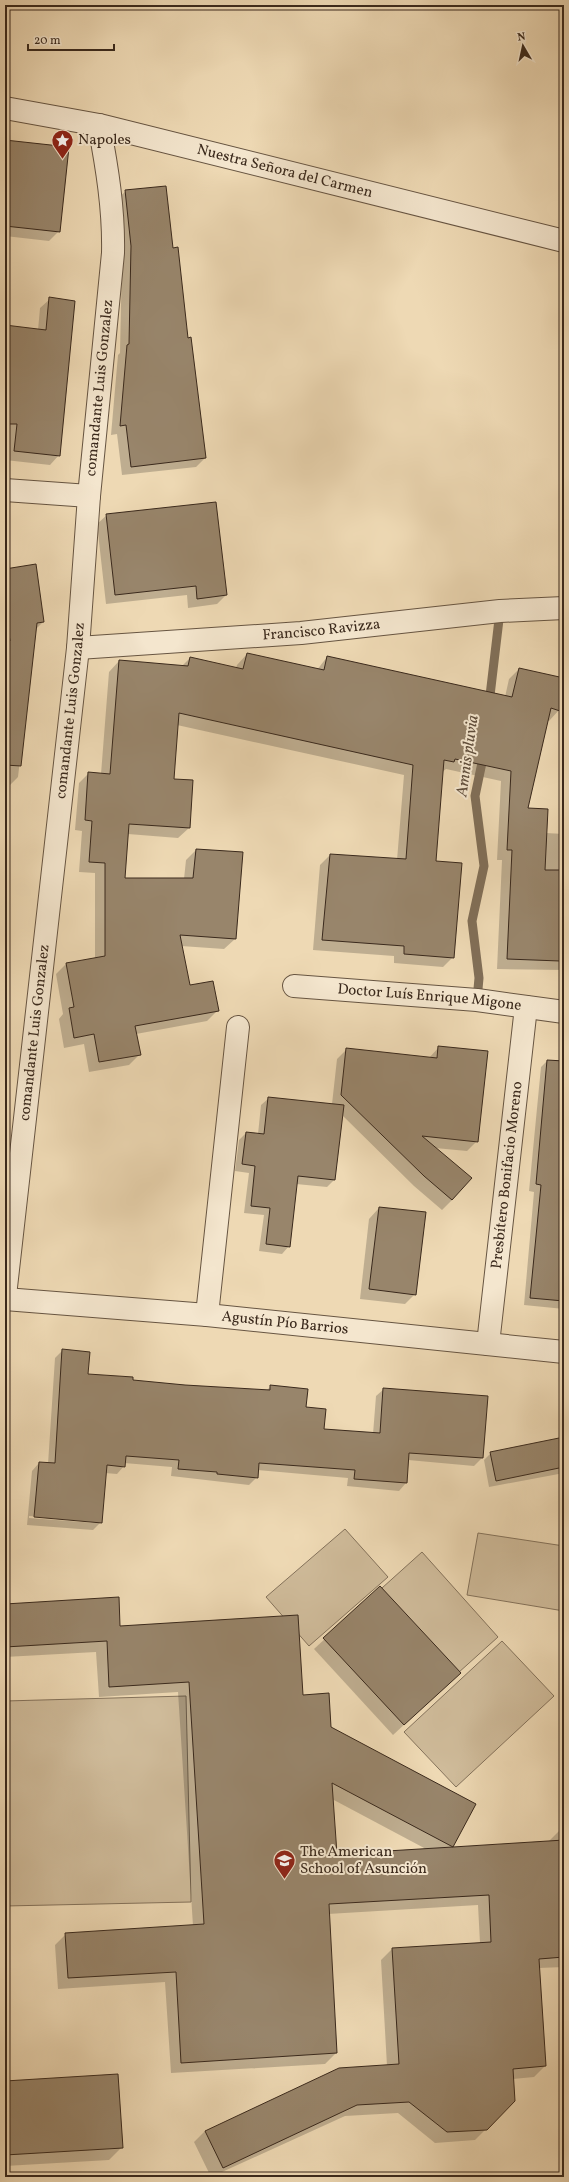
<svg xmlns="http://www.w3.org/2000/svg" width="569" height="2182" font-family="Vollkorn,serif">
<rect width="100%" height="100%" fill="#eed9b4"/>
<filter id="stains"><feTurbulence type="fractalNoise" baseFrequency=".005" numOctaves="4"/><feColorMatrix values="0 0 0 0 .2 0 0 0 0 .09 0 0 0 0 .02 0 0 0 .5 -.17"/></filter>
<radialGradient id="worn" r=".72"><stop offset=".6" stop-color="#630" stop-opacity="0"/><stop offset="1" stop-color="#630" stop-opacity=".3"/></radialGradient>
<g fill="#cfbb9a" stroke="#84725b">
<polygon points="345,1529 388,1577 309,1646 266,1597"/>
<polygon points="478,1533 564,1546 564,1611 467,1595"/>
<polygon points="422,1552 498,1637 448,1682 372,1597"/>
<polygon points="502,1641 554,1696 456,1787 404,1732"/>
<polygon points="186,1696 191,1902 5,1906 5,1701"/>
</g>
<g fill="#0003" fill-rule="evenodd">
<polygon points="5,141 59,231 49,241 5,236"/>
<polygon points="126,191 172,249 205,458 196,467 122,475 117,434 111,435 118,355 120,353 122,256 116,200"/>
<polygon points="50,299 59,455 50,465 5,460 11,410 5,409 5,326 38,330 40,308"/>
<polygon points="107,515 226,595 217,604 188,608 187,595 106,604 97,524"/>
<polygon points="5,570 43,622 35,630 18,777 8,787 5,787 5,790"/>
<polygon points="247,654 317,670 327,657 505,697 509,679 519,669 564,679 564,690 559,710 549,721 547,720 527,809 546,833 564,834 564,970 497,969 502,860 497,860 501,781 446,769 442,772 434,862 453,957 443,967 394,963 394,956 313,950 320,865 330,855 397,860 404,775 177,725 173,780 192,781 189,828 178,838 128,834 124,879 184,879 186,860 196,850 235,939 224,949 181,946 189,986 217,1011 207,1021 136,1034 140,1054 129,1065 89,1072 84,1044 64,1048 59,1019 63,1014 56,974 66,964 95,959 95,873 79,872 82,831 75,830 79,783 89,773 101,774 109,672 119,661 182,666 190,658 236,668 237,665"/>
<polygon points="5,847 10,847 5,874"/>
<polygon points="439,1047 477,1141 467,1151 435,1148 470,1178 452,1200 442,1210 414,1186 342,1115 334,1180 327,1187 296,1184 289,1246 282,1254 259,1251 264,1215 244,1213 249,1173 235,1171 239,1140 246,1133 258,1134 261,1105 269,1098 332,1104 337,1059 347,1049 429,1058"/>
<polygon points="548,1060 564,1061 564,1309 524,1305 534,1192 529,1191 541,1067"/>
<polygon points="379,1208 415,1294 405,1304 360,1299 369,1219"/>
<path d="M63,1350L87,1375L132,1381L266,1391L271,1386L305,1408L323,1430L373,1434L376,1396L384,1389L487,1397L482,1458L474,1466L408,1460L406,1483L399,1491L347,1486L348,1478L257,1470V1477L249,1485L171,1476L172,1467L124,1463V1466L117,1474L105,1473L101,1522L93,1530L27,1525L32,1471L39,1463L48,1464L55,1358ZM29,1516L96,1521V1523L29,1518Z"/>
<polygon points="564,1438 564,1473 489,1487 484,1460 491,1453"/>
<polygon points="380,1588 460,1673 393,1735 314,1649"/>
<path d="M5,1605L120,1627L302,1696L330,1728L474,1804L451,1848L548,1842L560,1830L564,1811V1967L539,1968L545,2066L534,2077L513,2079L514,2101L475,2140L435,2143L398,2113L345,2116L211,2177L194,2142L205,2131L387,2066L381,1960L392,1949L480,1943L478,1905L328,1914L336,2053L325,2064L171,2073L165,1982L58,1989L55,1945L66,1934L193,1926L178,1692L99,1697L96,1652L5,1657ZM332,1799L426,1849L336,1855Z"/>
<polygon points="5,2082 122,2147 109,2160 5,2166"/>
</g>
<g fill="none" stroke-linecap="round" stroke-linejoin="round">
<g stroke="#816f58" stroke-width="9">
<polyline points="489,704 500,611"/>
<polyline points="477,1000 479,978 472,921 484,866 475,796 484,753"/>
</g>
</g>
<g fill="#98856b" stroke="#3a291c" fill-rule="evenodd">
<polygon points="5,140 69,147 60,232 5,226"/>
<polygon points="166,186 173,248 178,247 188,338 191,337 206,458 131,467 126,425 120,426 127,345 129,344 131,246 125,190"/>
<polygon points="49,297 75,301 60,456 14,451 17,424 5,424 5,325 46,330"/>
<polygon points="216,502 227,595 197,599 196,586 115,595 106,514"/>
<polygon points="36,564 44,622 37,623 21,766 5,765 5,641 10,641 5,606 5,569"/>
<polygon points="247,653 324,670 327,656 512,697 519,668 564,678 564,694 560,711 551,708 528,808 548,809 545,870 564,870 564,959 560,958 560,961 507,959 512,850 507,850 511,771 455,759 454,762 444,760 436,861 462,863 454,958 404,954 404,946 322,940 330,854 406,859 413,765 179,713 174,779 193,780 190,828 129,824 125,878 193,878 196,849 243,852 236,939 180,935 190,985 213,981 219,1011 135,1026 141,1055 99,1062 94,1034 74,1038 69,1008 74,1007 66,963 105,956 105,863 89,862 92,821 85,820 88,772 110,774 119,660 188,666 190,657 243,669"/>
<polygon points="438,1046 488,1051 478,1142 422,1136 472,1178 452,1200 424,1176 341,1095 346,1048 437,1058"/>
<polygon points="547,1060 564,1061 564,1301 530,1298 541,1185 536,1184"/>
<polygon points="268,1097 344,1105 335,1180 298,1176 290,1247 266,1244 270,1208 251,1206 255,1166 242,1164 246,1132 264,1134"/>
<polygon points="379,1207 426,1212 416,1295 369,1289"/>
<polygon points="62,1349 90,1352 88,1374 133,1377 133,1380 185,1385 270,1390 270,1385 308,1389 306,1407 326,1409 324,1429 380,1433 383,1388 488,1396 483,1458 409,1453 407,1483 354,1479 355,1470 259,1463 258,1478 217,1474 217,1472 178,1469 179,1460 126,1456 125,1467 107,1465 102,1523 34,1517 39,1462 55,1463"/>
<polygon points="564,1437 564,1467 496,1481 490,1452"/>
<polygon points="380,1586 461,1673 404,1725 323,1638"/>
<path d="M119,1597L120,1626L298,1615L303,1695L329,1693L331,1727L476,1804L453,1847L564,1840V1883H562L564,1957L539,1959L546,2066L513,2069L515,2101L487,2130L447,2132L409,2102L357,2105L223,2168L205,2131L339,2068L399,2064L392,1948L491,1942L489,1895L329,1904L337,2053L181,2063L176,1972L68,1978L65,1933L204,1924L189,1682L109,1687L107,1641L5,1647V1604ZM332,1783L453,1847L337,1854Z"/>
<polygon points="118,2074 123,2148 5,2155 5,2081"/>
</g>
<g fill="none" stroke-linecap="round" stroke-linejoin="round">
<defs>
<g id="minor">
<path id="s1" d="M5,108L99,125L564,241"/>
<polyline points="5,490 89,496"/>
<path id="s2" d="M78,648L301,633L500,611L564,608"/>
<path id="s3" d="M294,986L477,1000L564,1012"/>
<path id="s4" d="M5,1296L78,648L89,496L113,253C114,210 107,167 99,125"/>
<path id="s5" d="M5,1299L207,1315L564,1352"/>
<polyline points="207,1315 238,1027"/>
<path id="s6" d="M488,1344L526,1007"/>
</g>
</defs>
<use href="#minor" stroke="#675542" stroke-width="24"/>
<use href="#minor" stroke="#f4e6ce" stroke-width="22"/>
</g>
<defs>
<symbol id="sight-pin" viewBox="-11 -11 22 30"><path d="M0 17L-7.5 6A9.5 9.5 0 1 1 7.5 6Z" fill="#8f2418" stroke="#f4e6ce"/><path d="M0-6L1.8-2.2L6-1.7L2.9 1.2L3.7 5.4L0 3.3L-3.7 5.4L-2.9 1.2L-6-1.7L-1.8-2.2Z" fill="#fff"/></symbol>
<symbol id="school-pin" viewBox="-11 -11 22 30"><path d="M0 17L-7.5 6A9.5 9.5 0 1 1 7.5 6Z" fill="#8f2418" stroke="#f4e6ce"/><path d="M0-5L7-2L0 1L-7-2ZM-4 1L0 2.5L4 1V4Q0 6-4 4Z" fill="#fff"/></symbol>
</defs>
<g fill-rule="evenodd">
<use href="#sight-pin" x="50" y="128" width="25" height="34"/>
<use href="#school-pin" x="272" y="1848" width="25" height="34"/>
</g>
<g text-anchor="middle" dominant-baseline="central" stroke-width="4" stroke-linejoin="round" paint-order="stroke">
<g font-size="15" fill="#3a291c" stroke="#f4e6ce" text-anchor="start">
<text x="78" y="140">Napoles</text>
<text x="300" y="1852">The American<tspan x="300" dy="17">School of Asunción</tspan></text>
</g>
<g font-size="15" fill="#3a291c" stroke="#f4e6ce">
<text stroke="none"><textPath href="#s1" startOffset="287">Nuestra Señora del Carmen</textPath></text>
<text stroke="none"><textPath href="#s4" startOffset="913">comandante Luis Gonzalez</textPath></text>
<text stroke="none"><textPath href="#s2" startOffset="244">Francisco Ravizza</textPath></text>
<text stroke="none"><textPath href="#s4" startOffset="589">comandante Luis Gonzalez</textPath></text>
<text stroke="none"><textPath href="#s3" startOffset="136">Doctor Luís Enrique Migone</textPath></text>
<text stroke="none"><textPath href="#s4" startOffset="265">comandante Luis Gonzalez</textPath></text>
<text stroke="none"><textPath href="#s6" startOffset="170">Presbítero Bonifacio Moreno</textPath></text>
<text stroke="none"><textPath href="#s5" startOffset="281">Agustín Pío Barrios</textPath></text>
</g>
<g font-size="16" font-style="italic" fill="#5e4c3a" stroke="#f4e6ce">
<text transform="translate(468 756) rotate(-82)">Amnis pluvia</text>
</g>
</g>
<rect width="569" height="2182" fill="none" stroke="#eed9b4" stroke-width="20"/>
<rect x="6" y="6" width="557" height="2170" fill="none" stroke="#3a291c" stroke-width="2"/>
<rect x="10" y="10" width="549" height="2162" fill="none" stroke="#3a291c"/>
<g transform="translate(523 46) rotate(351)" stroke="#f4e6ce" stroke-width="3" paint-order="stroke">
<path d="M0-3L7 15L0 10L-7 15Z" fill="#3a291c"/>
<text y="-6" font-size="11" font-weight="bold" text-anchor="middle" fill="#3a291c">N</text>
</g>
<path d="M28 44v6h86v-6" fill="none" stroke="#3a291c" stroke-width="2"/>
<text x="34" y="44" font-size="12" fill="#3a291c" stroke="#f4e6ce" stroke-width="3" paint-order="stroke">20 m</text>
<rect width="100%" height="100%" filter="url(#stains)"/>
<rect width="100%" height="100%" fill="url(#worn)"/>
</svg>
